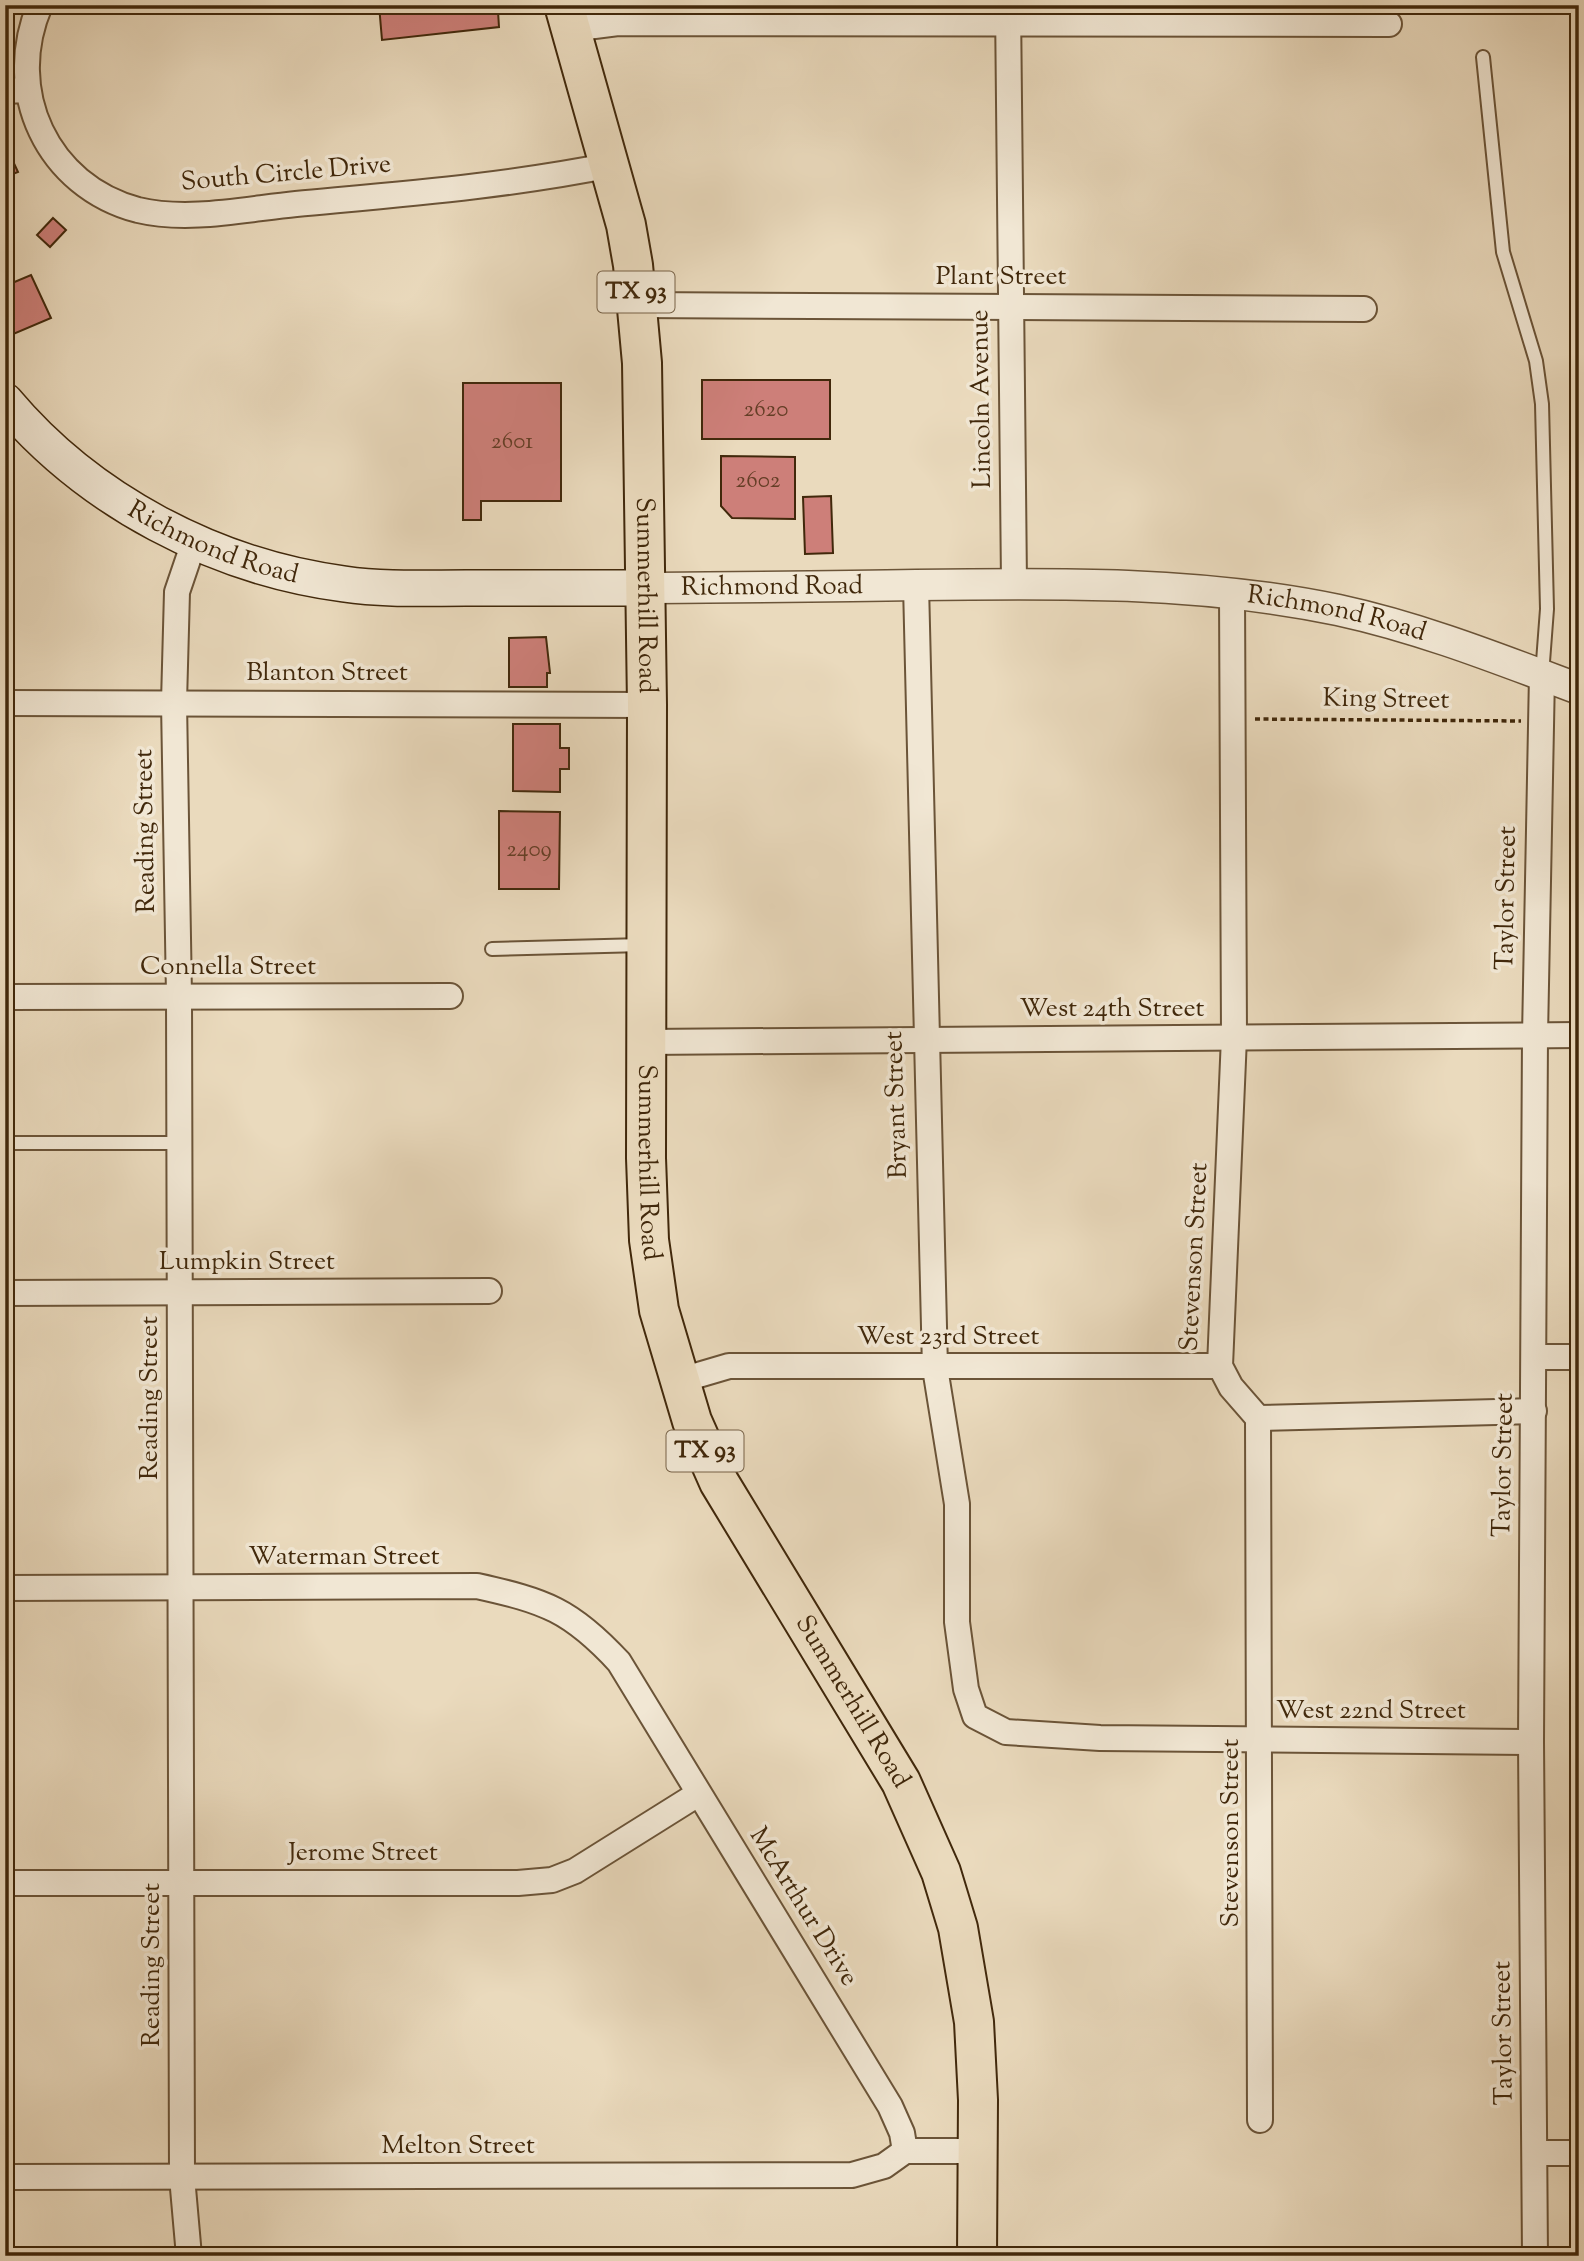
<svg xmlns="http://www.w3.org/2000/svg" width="1584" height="2261" font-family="'Sorts Mill Goudy',serif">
<rect width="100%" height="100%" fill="#eadabd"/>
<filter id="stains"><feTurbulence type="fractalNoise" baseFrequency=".00286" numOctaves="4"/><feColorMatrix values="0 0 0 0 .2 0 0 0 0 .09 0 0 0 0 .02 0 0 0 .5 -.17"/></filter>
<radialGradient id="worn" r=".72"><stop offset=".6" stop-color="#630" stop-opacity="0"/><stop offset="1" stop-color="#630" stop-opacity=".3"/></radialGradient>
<g fill="#cd7f79" stroke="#41280b" stroke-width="2">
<polygon points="379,5 504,5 504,10 498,11 499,27 382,40"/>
<polygon points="5,144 18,172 5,177"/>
<polygon points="53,218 66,230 50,247 37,235"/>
<polygon points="31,275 51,318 11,335 5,323 5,286"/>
<rect x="702" y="380" width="128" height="59"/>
<polygon points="463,383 561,383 561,501 481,501 481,520 463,520"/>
<polygon points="721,456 795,457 795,519 732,518 721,506"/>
<polygon points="831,496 833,553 805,554 803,497"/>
<polygon points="546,637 550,673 547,673 547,687 509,687 509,638"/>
<polygon points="513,724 560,724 560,748 569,748 569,769 560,769 560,792 513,791"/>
<polygon points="499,811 560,812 559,889 499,889"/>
<polygon points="1122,2251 1257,2253 1257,2256 1122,2256"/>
</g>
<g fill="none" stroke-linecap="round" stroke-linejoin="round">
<defs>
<g id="service">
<polyline points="1483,57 1503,252 1536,361 1542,404 1547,609 1542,675"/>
<polyline points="492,949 643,945"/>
<polyline points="5,1143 179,1143"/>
</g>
<g id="minor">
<path d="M40,5C3,91 47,186 138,210C188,222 246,209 296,204C402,194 507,186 611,165"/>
<polyline points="1008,5 1014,583"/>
<polyline points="571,29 618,23 1389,24"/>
<polyline points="5,91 27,90"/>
<polyline points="638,305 1364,309"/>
<polyline points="916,585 935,1368 957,1504 957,1622 966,1689 975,1716 1006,1732 1100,1738 1531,1742"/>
<polyline points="1232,594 1234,1037 1220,1366 1231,1387 1258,1418 1260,2120"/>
<polyline points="5,703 647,705"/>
<polyline points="5,997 450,996"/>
<polyline points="646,1042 1579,1035"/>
<polyline points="5,1293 489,1291"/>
<polyline points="1535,1357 1579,1357"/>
<polyline points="678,1381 729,1366 1220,1366"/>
<polyline points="1258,1418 1534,1411"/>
<path d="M5,1588L477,1586C545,1601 571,1610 619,1662L890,2106L902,2133L905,2151"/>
<polyline points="5,1883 518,1883 552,1880 575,1871 698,1794"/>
<polyline points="905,2151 978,2151"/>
<polyline points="1535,2153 1579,2153"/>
<polyline points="5,2177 852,2175 884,2166 905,2151"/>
<polyline points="189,2256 182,2177 179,996 174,702 177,592 194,542"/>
<polyline points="1535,2256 1531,1742 1535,1036 1542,675"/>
</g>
<g id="tertiary">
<path id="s1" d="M646,588C736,587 826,587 916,585C1057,583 1199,581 1338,610C1421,628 1499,659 1579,689"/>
</g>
<g id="secondary">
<path id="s2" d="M5,401C89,501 215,567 344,584C384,590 425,588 466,588C526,588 586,588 646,588"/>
</g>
<g id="primary">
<path id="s3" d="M564,5L626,225L633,265L642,363L647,705L646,1158L649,1240L659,1310L692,1421L719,1482L901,1782L941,1872L958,1928L974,2022L978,2100L977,2256"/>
</g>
</defs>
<use href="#service" stroke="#6b5438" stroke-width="16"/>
<use href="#minor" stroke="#6b5438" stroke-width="28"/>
<use href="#tertiary" stroke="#6b5438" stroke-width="33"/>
<use href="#secondary" stroke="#41280b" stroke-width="38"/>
<use href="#primary" stroke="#41280b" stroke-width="42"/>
<polyline stroke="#41280b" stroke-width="3.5" stroke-dasharray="5 3.5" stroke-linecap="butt" points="1255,719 1521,721"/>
<use href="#service" stroke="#f1e7d4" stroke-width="12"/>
<use href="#minor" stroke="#f1e7d4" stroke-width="24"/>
<use href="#tertiary" stroke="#f1e7d4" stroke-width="30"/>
<use href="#secondary" stroke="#f1e7d4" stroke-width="35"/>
<use href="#primary" stroke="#eadabd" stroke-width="38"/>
</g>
<g text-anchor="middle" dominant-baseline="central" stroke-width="7" stroke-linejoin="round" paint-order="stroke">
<g font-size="23" fill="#643e26">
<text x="766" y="410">2620</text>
<text x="512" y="442">2601</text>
<text x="758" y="481">2602</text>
<text x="529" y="850">2409</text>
</g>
<g fill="#f1e7d4" stroke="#766147" stroke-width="2">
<rect x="597.5" y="271.5" width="77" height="41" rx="5"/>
<rect x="666.5" y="1430.5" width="77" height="41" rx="5"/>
</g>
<g font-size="24" font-weight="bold" fill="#41280b">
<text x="636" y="292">TX 93</text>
<text x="705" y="1451">TX 93</text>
</g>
<g font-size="26" fill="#41280b" stroke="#f1e7d4">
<text transform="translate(286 174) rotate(-5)">South Circle Drive</text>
<text x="1001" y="277">Plant Street</text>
<text transform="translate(982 399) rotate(-91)">Lincoln Avenue</text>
<text stroke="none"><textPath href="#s2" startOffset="256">Richmond Road</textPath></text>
<text stroke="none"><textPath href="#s1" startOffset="126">Richmond Road</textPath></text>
<text stroke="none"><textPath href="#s3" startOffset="600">Summerhill Road</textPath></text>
<text stroke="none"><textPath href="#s1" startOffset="693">Richmond Road</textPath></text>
<text x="327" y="673">Blanton Street</text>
<text transform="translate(1386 700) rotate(1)">King Street</text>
<text transform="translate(146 831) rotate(-91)">Reading Street</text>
<text transform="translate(1507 898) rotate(-89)">Taylor Street</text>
<text x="228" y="967">Connella Street</text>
<text x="1112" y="1009">West 24th Street</text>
<text transform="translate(897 1105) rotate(-92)">Bryant Street</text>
<text stroke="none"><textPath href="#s3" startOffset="1167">Summerhill Road</textPath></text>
<text transform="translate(1195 1257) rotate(-87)">Stevenson Street</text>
<text x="247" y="1262">Lumpkin Street</text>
<text x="948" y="1337">West 23rd Street</text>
<text transform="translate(150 1398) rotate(-90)">Reading Street</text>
<text transform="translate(1504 1465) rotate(-89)">Taylor Street</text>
<text x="344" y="1557">Waterman Street</text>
<text stroke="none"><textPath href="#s3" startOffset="1755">Summerhill Road</textPath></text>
<text x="1371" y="1711">West 22nd Street</text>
<text transform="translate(1231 1833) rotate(-90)">Stevenson Street</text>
<text x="363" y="1853">Jerome Street</text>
<text transform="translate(803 1907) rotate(58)">McArthur Drive</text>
<text transform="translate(152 1965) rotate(-90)">Reading Street</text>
<text transform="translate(1504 2033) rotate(-91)">Taylor Street</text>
<text x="458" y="2146">Melton Street</text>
</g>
</g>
<rect width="1584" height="2261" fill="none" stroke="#eadabd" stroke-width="28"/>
<rect x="7" y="7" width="1570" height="2247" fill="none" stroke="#41280b" stroke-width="3.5"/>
<rect x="14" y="14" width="1556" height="2233" fill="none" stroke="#41280b" stroke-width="2"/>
<rect width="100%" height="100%" filter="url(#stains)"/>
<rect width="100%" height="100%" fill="url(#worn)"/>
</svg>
